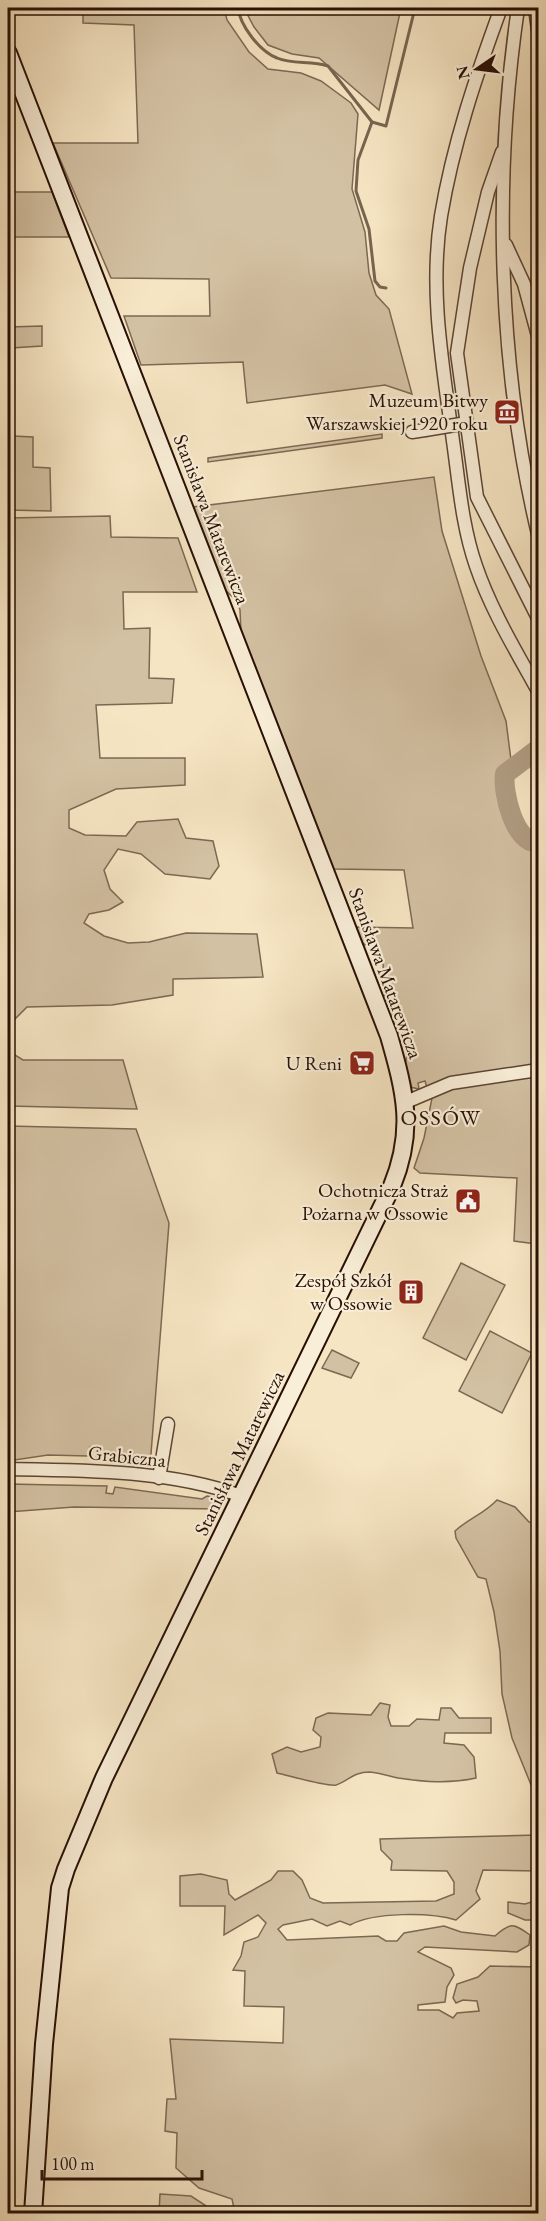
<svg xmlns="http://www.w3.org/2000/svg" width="546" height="2221" font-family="'EB Garamond',serif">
<rect width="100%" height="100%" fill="#f6e5c3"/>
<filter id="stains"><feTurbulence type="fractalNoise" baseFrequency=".00333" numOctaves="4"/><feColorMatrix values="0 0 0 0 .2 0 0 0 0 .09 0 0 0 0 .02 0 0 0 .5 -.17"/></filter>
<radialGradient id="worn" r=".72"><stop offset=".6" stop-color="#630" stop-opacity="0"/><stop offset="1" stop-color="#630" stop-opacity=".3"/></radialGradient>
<g fill="#d3c1a3" stroke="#7d6854" stroke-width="1.5">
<polygon points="83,8 224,8 227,20 249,52 268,69 301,73 321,81 351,103 358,114 352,189 365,232 369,273 376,295 389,309 412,394 385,385 247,403 243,362 141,365 124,316 210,316 209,279 111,278 53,143 138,143 134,25 83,23"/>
<polygon points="244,8 401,8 379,110 319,58 292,54 268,45 254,27"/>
<polygon points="8,192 52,192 69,237 8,237"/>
<polygon points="42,326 42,346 11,348 13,436 33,437 33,467 50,468 51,511 8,510 8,327"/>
<polygon points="382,434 382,438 208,462 208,458"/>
<path d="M434,477L442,531L481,656L506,721L511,760C507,764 501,768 499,774C493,794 510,855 538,847V1066L427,1088L425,1081L418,1083L419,1089L410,1087L405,1065L410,1040L403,1037L398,1020L385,1005L383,963L379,952L362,943L355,927L413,928L404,870L333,869L241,633L240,610L237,601L224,589L193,507Z"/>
<polygon points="110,516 111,537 178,538 197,592 123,592 124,629 150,628 149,678 174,679 172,703 96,705 100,758 185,758 185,785 116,789 69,810 69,828 85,835 126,836 137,822 178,819 186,838 213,841 219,866 210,879 165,874 141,854 118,849 104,870 110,889 123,902 109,910 89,914 84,923 104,936 128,943 149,942 186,933 257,934 263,977 173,979 173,995 112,1005 27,1007 9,1025 10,1052 23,1060 123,1060 137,1109 8,1106 8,518"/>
<polygon points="538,1074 538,1242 536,1244 514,1241 517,1178 420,1173 414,1168 424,1138 433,1093 445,1088"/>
<polygon points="8,1126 136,1129 169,1223 151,1454 149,1462 144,1465 96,1458 98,1448 90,1447 88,1456 48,1455 8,1461"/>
<polygon points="461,1263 505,1285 466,1360 423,1338"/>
<polygon points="490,1331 532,1353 502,1413 459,1391"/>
<polygon points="332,1350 359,1363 351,1378 322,1368"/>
<polygon points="8,1484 107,1486 106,1493 113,1494 115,1487 202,1499 207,1496 218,1498 222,1503 219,1509 74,1507 8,1512"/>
<path d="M497,1500L515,1507L529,1522L538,1523V1802L512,1738L502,1694L500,1651L494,1612L486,1579L478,1577L456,1538L455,1531C469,1518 484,1514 497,1500Z"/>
<path d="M380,1703L390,1705L388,1717L391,1726H409L417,1719L439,1720L441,1708H451L459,1718H491V1733H445L444,1743L464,1745L474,1757L476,1778C449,1784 425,1782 398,1778C389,1776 379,1773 370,1772C353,1772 348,1781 336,1785C328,1787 290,1776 277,1773L272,1754L287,1747L301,1752L320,1747L321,1737L313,1730L316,1718L328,1713L371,1715Z"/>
<path d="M537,1835L538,1871L483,1870L476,1891L480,1899L456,1920C430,1912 374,1912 350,1925L340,1921L327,1926L312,1919L283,1925L278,1929L287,1940L378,1936L386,1941H397L404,1933L444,1926L461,1932L495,1936C511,1922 513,1923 530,1935L529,1945L517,1952L425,1947L418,1952L451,1968L454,1975L447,1987L445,2002L418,2005V2010H439L453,2018L457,2013L479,2011L477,2001L463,2000L456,2003L453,1998L457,1984L478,1977L490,1966L538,1967V2213H235L232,2199L199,2188L176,2168L177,2133L165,2131L167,2099H176L170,2039L283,2043L284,2007L244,2006L245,1971L233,1970L241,1956L244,1942L258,1937L266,1923L258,1915L224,1935L225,1906H180V1876L201,1874L227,1880L229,1894L235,1900L271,1880L278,1871H293L302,1880L310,1898L323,1903L436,1901L454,1894V1882L447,1871L391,1870L392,1861L381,1850L380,1839Z"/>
<polygon points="538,1900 538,1920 525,1920 508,1913 508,1902 525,1904"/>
<polygon points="160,2194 191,2196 217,2213 159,2213"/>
</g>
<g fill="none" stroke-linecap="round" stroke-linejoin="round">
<g stroke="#796450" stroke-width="3">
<path d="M238,8C240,25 259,51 277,58C293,65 311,60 328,66L372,122L386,126L415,8"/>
<polyline points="372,122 358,160 356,191 369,229 375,281 380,287 386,288"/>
</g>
<path stroke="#b09c82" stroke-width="20" d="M538,749L505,774C502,792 515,845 538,842"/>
<defs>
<g id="street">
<path d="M501,8C476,76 453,144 441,216C429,291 443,367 453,441C459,483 462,526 476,566C491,610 516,651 538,691"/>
<path d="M518,8C493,179 498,366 538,534"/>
<polyline points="535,8 538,30"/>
<polyline points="502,152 488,192 470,268 457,353 477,497 538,618"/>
<polyline points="506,245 524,284 538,336"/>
<polyline points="412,432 425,430"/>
<polyline points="406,1102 451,1083 538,1070"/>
<path d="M8,1469C80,1470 172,1470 241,1496"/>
<polyline points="159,1478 168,1424"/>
</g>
<path id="secondary" d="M8,53L389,1036C405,1092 415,1130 392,1186L104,1778L66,1869L60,1888L44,2044L33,2214"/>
</defs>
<use href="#street" stroke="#5b4434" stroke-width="15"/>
<use href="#secondary" stroke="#270f04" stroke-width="20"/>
<use href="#street" stroke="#f9eed8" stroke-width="12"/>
<use href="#secondary" stroke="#f9eed8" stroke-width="16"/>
<defs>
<polyline id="street-bridge" points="425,430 461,424"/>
</defs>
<use href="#street-bridge" stroke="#5b4434" stroke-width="15" stroke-linecap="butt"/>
<use href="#street-bridge" stroke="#f9eed8" stroke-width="12"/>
</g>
<defs>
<symbol id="museum-square" viewBox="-11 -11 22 22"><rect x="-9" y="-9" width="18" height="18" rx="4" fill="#8f2418" stroke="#f9eed8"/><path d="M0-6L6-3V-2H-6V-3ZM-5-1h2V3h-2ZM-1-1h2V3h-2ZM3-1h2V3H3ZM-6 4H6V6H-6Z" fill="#fff"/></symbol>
<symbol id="supermarket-square" viewBox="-11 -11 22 22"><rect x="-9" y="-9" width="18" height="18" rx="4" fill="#8f2418" stroke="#f9eed8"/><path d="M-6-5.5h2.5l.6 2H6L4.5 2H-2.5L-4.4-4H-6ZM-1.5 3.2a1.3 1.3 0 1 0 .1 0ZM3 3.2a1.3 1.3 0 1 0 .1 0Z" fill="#fff"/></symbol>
<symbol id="civic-square" viewBox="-11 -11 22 22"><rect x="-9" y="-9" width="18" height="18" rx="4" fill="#8f2418" stroke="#f9eed8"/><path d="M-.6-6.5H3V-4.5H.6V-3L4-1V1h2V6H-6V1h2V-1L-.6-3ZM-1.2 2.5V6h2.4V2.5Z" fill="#fff"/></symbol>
<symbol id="building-square" viewBox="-11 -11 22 22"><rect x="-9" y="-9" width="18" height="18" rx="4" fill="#8f2418" stroke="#f9eed8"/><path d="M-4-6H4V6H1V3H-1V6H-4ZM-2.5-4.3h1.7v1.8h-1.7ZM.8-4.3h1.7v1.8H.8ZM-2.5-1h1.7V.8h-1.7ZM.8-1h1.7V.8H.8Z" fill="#fff"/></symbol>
</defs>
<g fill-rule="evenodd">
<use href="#museum-square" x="492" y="397" width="30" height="30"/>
<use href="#supermarket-square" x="347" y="1048" width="30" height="30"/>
<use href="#civic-square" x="453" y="1186" width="30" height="30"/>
<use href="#building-square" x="396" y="1277" width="30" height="30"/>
</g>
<g text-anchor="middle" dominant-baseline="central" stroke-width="4.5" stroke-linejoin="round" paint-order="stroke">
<g font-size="20" fill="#270f04" stroke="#f9eed8" text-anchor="end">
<text x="488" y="400">Muzeum Bitwy<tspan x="488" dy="23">Warszawskiej 1920 roku</tspan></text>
<text x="342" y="1063">U Reni</text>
<text x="448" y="1190">Ochotnicza Straż<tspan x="448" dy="23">Pożarna w Ossowie</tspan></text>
<text x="392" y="1280">Zespół Szkół<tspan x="392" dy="23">w Ossowie</tspan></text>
</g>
<g font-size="20" fill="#270f04" stroke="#f9eed8">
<text transform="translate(212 519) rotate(69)">Stanisława Matarewicza</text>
<text transform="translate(386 973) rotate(70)">Stanisława Matarewicza</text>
<text transform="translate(239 1453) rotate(-64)">Stanisława Matarewicza</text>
<text transform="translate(127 1456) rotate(6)">Grabiczna</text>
</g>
<g font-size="22" letter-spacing="1.5" fill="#270f04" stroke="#f9eed8">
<text x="441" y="1117">OSSÓW</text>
</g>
</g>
<rect width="546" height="2221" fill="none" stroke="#f6e5c3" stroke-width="30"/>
<rect x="9" y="9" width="528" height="2203" fill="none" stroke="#270f04" stroke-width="3"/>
<rect x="15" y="15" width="516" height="2191" fill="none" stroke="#270f04" stroke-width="1.5"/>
<g transform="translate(477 69) rotate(256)" stroke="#f9eed8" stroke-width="4.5" paint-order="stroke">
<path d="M0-4.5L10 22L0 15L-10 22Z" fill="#270f04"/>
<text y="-9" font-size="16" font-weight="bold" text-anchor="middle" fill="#270f04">N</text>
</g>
<path d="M42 2170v9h160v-9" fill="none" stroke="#270f04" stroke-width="3"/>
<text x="51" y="2170" font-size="18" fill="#270f04" stroke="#f9eed8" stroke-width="4.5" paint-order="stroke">100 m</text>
<rect width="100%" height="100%" filter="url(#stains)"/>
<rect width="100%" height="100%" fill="url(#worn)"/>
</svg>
